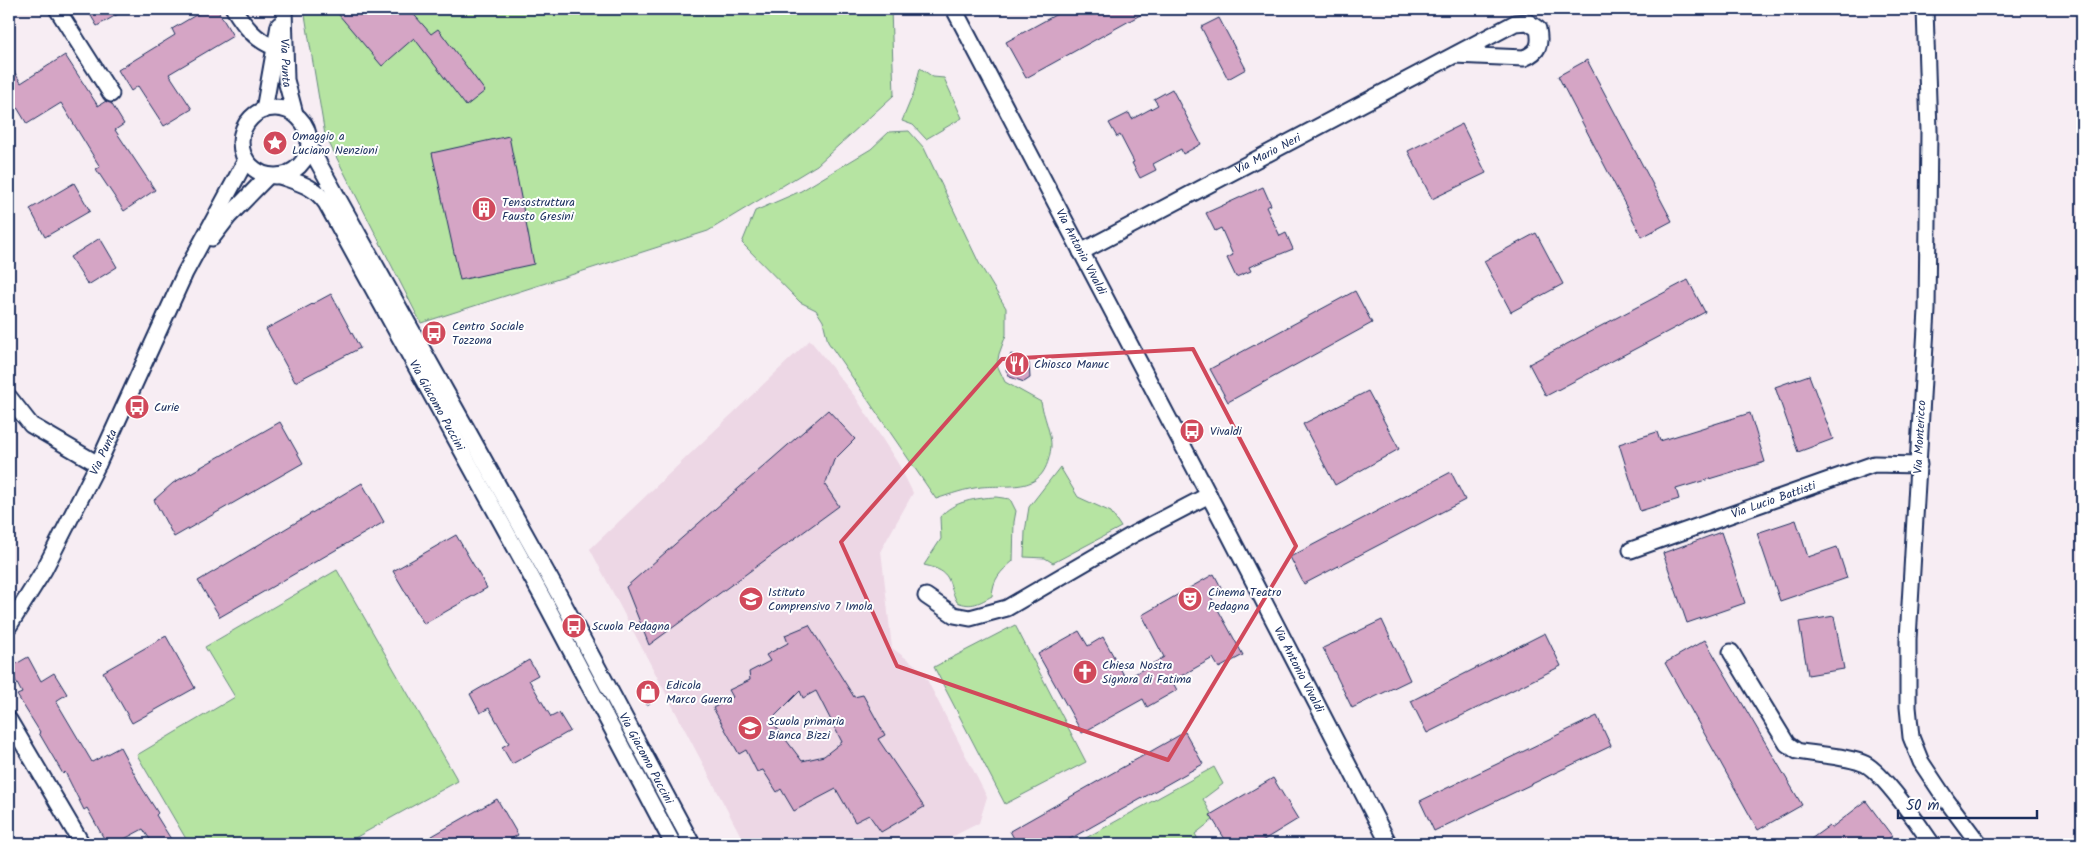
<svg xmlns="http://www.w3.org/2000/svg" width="2091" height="853" font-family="Kalam,sans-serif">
<rect width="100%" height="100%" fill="#f7edf3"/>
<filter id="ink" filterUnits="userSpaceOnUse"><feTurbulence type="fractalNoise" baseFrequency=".02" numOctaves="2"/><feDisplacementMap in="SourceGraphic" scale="10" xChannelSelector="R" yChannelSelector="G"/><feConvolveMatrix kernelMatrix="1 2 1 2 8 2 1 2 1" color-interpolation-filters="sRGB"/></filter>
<g filter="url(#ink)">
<polygon fill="#edd7e5" points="810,340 856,398 899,465 913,493 881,550 892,648 922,670 987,797 979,823 938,844 745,844 590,549"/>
<g fill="#b6e4a2" stroke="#688a80">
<polygon points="304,9 891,9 894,95 817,165 708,231 421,323 325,135"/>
<polygon points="920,68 933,77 944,78 962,118 926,139 913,125 902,121 914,92"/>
<path d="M909,131L924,148L979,263L1006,308V335L999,354L997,365L1005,382L1041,402C1043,414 1052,436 1051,447C1045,495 1015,484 981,487C965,489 951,494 936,499L828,342L823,321L816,310L800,302L742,243L755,211L801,191L871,149L889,132Z"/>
<polygon points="1060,467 1078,497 1111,512 1121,527 1053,563 1045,558 1024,557 1025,532 1029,507"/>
<path d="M996,497L1010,499L1016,511L1014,522L1013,561C1000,572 993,579 992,596C979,603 972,608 957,602C946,580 954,572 924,565L941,539L940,517C953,501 977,498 996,497Z"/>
<polygon points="337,570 458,781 344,844 189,844 137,755 235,697 205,647"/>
<polygon points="1015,625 1086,762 1005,804 934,667"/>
<polygon points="1214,767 1223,784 1203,799 1214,819 1195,834 1201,844 1075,844"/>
</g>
<g fill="#d5a5c5" stroke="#1b2f5e" fill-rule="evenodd">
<polygon points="87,9 127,9 97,26"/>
<polygon points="206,9 217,9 233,36 169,74 192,109 164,126 138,86 131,91 118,70 175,35 172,29"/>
<polygon points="334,9 409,9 431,34 438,29 485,91 466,106 414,38 382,66"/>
<polygon points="1066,9 1151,9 1026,78 1006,42"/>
<polygon points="1219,18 1246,69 1228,79 1201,27"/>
<polygon points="65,55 98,106 106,101 111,103 124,124 115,130 155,190 124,211 96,169 100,167 61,103 27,124 9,94 9,63 21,83"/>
<polygon points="1587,60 1672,221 1642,237 1558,76"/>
<polygon points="1172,89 1201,144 1183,154 1181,149 1153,164 1156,170 1140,178 1132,163 1134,162 1120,135 1117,137 1109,123 1129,113 1132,119 1158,105 1154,99"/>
<polygon points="1462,124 1486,173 1432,199 1408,151"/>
<polygon points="509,136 534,264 460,280 432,153"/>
<polygon points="74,183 90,211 45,237 30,209"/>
<polygon points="1263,187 1271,205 1266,207 1280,236 1286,233 1293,249 1249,267 1251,271 1236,277 1227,258 1233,255 1221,228 1215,231 1206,213"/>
<polygon points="1536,233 1563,284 1511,312 1484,261"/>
<polygon points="100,238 117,267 88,285 70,257"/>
<polygon points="1688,280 1705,312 1546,396 1529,364"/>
<polygon points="1355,291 1372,323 1228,402 1210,369"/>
<polygon points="331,294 360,348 295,382 266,329"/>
<polygon points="1011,354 1029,363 1030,378 1024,382 1010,377 1006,370"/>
<polygon points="1809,375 1833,439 1798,452 1775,387"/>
<polygon points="1368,391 1399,449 1335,485 1303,424"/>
<polygon points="828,410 855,439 834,460 825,485 839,506 649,645 626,587"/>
<polygon points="1750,413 1765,462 1676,489 1679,499 1640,511 1619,444 1657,432 1660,441"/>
<polygon points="280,422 303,463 174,537 154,500 173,483"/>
<polygon points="1451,472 1465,500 1304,584 1290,557"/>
<polygon points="362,483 384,522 220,617 198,581"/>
<polygon points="1796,520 1808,557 1837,547 1847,578 1780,601 1757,533"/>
<polygon points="1721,532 1745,603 1687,623 1663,553"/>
<polygon points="456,535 487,588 424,624 393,571"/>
<polygon points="1214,574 1222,589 1210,595 1243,655 1219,668 1213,658 1172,681 1177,690 1147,707 1143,699 1082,733 1038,654 1079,631 1088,646 1103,637 1126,679 1164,657 1142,615"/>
<polygon points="1834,616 1844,669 1808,675 1799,622"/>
<polygon points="1382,620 1410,680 1352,708 1323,648"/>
<path d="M809,625L854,697L863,695L885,735L878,739L924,807L881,832L869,815L855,822L836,789L794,811L781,789L777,792L763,770L757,772L746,750L739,754L713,708L733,697L729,690L750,680L749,672L770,661L766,655L788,643L785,635ZM800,691L803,698L816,691L842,742L824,756L802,761L771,720Z"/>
<polygon points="1545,633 1561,666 1427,733 1411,701"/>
<polygon points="166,636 195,688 132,723 103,672"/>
<polygon points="1705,640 1802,805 1758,830 1665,663"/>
<polygon points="28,657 41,681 54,673 67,694 56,701 92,762 120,747 142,788 158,813 156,815 174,844 153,844 143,829 115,844 107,844 87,808 84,810 65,772 63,774 39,733 40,732 17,695 22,693 9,668"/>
<polygon points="529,660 538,675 529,680 551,717 559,713 570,731 512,764 502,747 509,743 489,708 480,713 470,694"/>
<polygon points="650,680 660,696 647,705 637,688"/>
<polygon points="1597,716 1611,746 1434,831 1420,801"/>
<polygon points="1185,732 1203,764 1061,844 1017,844 1010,831"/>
<polygon points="1273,778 1298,819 1257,844 1228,844 1210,815"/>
<polygon points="497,799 518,835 502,844 418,844"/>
<polygon points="1866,801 1892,836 1881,844 1804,844 1829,826 1831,828"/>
</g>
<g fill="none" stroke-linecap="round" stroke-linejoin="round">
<defs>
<g id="minor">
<polyline points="57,9 111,94"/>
<path d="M234,9C244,25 255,40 274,47"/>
<path id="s1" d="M284,9L286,80L295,114"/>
<path id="s2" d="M954,9L1226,528L1389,844"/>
<polyline points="1925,9 1929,131 1927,310 1908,639 1908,707 1911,737 1921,762 1947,801 1979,844"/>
<circle cx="275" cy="142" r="34"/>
<polyline points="264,110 279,25"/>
<path id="s3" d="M309,146L558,593L692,844"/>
<path id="s4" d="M280,176C299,183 314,186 326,203L544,600L673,844"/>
<polyline points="212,238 229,216 268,176"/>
<path id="s5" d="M1081,252L1515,23L1528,22L1538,29C1541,44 1539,52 1524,58L1454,55"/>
<polyline points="9,397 31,425 98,464"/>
<path id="s6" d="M1631,550L1874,464L1919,465"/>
<polyline points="926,596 954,615 970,618 1007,608 1134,534 1209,495"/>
<path id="s7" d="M9,626L44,570L98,464L185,273L246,160"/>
<path d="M1731,652L1787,744L1797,751C1816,755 1849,756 1865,764C1883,773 1920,826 1932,844"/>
<polyline points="9,720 82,844"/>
</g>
</defs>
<use href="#minor" stroke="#1b2f5e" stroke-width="19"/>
<use href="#minor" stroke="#fff" stroke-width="15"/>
</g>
</g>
<path fill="none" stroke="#d1495b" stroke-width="4" stroke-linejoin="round" d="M1193,349L1296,546L1168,760L897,666L841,542L1002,359Z"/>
<defs>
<symbol id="sight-disc" viewBox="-11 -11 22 22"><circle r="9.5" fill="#d1495b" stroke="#fff"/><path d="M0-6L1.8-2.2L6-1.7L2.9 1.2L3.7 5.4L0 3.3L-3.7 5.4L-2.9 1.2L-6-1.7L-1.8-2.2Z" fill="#fff"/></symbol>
<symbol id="building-disc" viewBox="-11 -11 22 22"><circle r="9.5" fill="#d1495b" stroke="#fff"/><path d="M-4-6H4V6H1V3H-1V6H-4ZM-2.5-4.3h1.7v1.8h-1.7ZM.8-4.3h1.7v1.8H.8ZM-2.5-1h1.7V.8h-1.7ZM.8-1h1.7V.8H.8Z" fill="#fff"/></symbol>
<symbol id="bus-disc" viewBox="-11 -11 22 22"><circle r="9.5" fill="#d1495b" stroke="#fff"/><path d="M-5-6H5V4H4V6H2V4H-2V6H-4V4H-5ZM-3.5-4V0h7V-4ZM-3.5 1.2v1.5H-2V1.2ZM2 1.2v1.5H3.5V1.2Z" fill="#fff"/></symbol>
<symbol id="restaurant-disc" viewBox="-11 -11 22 22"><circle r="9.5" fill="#d1495b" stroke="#fff"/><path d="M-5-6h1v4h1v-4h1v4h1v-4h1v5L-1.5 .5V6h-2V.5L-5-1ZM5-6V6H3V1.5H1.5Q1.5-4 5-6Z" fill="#fff"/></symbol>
<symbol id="school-disc" viewBox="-11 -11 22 22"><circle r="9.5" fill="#d1495b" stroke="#fff"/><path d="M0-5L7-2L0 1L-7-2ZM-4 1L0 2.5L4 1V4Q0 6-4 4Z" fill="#fff"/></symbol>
<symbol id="theatre-disc" viewBox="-11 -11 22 22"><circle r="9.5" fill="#d1495b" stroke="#fff"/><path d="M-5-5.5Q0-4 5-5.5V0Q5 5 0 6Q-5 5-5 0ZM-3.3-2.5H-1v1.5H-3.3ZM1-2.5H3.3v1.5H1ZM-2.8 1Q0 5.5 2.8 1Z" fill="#fff"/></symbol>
<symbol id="church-disc" viewBox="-11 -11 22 22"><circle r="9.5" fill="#d1495b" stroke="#fff"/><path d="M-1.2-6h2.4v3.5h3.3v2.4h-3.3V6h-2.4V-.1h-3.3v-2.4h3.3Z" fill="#fff"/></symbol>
<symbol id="shop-disc" viewBox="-11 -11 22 22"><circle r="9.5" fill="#d1495b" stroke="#fff"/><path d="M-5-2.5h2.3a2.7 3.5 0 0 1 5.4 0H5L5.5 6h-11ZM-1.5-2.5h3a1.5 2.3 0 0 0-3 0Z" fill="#fff"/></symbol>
</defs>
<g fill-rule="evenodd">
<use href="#sight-disc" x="261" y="129" width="28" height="28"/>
<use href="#building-disc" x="470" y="195" width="28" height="28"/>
<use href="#bus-disc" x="420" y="319" width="28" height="28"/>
<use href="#restaurant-disc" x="1003" y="350" width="28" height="28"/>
<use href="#bus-disc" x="123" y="393" width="28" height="28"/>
<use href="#bus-disc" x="1178" y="417" width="28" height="28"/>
<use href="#school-disc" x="737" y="585" width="28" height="28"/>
<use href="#theatre-disc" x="1176" y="585" width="28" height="28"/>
<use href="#bus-disc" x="560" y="612" width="28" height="28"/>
<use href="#church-disc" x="1071" y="658" width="28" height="28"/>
<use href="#shop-disc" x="634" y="678" width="28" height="28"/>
<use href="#school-disc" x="736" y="714" width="28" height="28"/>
</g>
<g text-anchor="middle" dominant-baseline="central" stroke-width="4" stroke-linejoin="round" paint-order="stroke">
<g font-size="12" fill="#1b2f5e" stroke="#fff">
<text stroke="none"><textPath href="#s1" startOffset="54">Via Punta</textPath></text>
<text stroke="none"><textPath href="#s5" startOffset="211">Via Mario Neri</textPath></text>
<text stroke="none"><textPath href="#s2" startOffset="274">Via Antonio Vivaldi</textPath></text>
<text stroke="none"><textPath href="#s4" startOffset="285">Via Giacomo Puccini</textPath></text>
<text transform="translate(1920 437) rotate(-87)">Via Montericco</text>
<text stroke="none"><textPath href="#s7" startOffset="198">Via Punta</textPath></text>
<text stroke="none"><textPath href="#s6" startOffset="151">Via Lucio Battisti</textPath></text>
<text stroke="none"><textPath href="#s2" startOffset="745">Via Antonio Vivaldi</textPath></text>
<text stroke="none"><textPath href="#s3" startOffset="699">Via Giacomo Puccini</textPath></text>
</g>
<g font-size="12" fill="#1b2f5e" stroke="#fff" text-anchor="start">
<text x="292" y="136">Omaggio a<tspan x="292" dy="14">Luciano Nenzioni</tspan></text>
<text x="502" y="202">Tensostruttura<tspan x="502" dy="14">Fausto Gresini</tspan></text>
<text x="452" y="326">Centro Sociale<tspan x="452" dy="14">Tozzona</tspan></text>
<text x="1034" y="364">Chiosco Manuc</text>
<text x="154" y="407">Curie</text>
<text x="1210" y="431">Vivaldi</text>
<text x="768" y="592">Istituto<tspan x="768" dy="14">Comprensivo 7 Imola</tspan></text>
<text x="1208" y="592">Cinema Teatro<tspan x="1208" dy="14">Pedagna</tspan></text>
<text x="592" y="626">Scuola Pedagna</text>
<text x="1102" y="665">Chiesa Nostra<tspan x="1102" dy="14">Signora di Fatima</tspan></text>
<text x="666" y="685">Edicola<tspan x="666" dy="14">Marco Guerra</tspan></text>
<text x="768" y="721">Scuola primaria<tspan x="768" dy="14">Bianca Bizzi</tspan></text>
</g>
</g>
<rect width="2091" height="853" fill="none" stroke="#fff" stroke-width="30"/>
<rect x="15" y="15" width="2061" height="823" fill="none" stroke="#1b2f5e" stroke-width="2" filter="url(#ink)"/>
<path d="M1898 810v8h139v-8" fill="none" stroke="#1b2f5e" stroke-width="2.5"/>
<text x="1906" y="810" font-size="15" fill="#1b2f5e" stroke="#ffffff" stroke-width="4" paint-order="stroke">50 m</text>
</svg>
